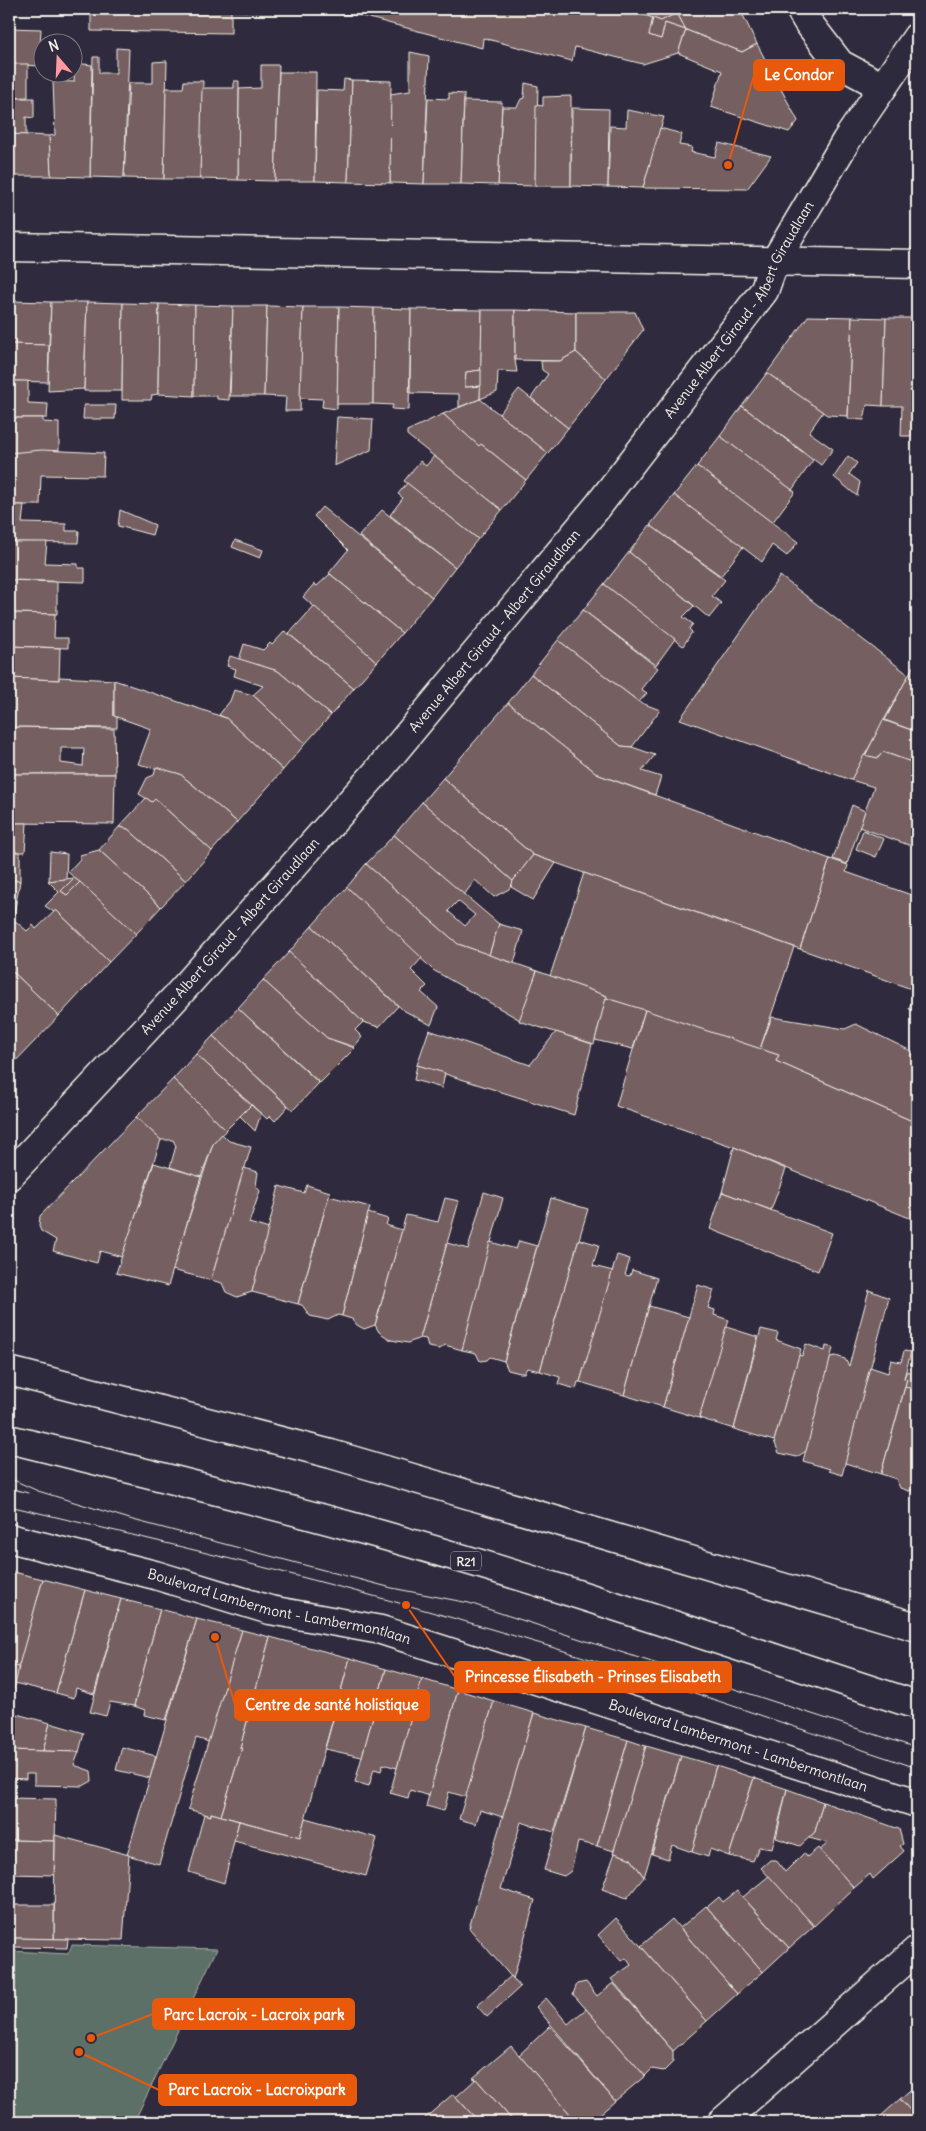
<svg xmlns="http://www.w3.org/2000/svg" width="926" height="2131" font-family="Delius,sans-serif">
<rect width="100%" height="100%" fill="#2f2a3d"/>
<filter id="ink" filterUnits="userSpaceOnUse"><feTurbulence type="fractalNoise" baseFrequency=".02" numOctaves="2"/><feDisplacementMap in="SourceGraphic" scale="10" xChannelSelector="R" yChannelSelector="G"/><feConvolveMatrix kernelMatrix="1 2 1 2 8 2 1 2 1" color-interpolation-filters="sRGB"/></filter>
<g filter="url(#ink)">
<polygon fill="#5c6f68" stroke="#a8b0a8" points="72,1945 217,1949 134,2122 9,2122 9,1947 10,1951 68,1954"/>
<g fill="#745e61" stroke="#f4f1e8" fill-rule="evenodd">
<polygon points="91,9 630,9 653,18 649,35 661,39 665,23 686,30 678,53 643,64 575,47 572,61 483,38 482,48 358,15 231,11 231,33 91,31"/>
<polygon points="642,9 687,9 661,21 645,15"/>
<polygon points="687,9 740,9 757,44 742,52 686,30 677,13"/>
<polygon points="677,13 686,30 665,23 661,39 649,35 653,18 661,21"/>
<polygon points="9,28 41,29 39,66 9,64"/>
<polygon points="686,30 742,52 757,44 798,121 789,132 711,107 722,71 678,53"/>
<polygon points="116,48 129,49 124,178 90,177 93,57 99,57 99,73 116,73"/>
<polygon points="410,52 429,56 424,184 390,183 390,94 410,91"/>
<polygon points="167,61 164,179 124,178 129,83 153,83 153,62"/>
<polygon points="75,63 92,65 90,177 51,176 49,136 55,135 53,81 74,82"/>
<polygon points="9,64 28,64 28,97 9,98"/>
<polygon points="261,65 279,65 275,181 238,180 239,89 261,88"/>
<polygon points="279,72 316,72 315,181 275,181"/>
<polygon points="344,79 352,80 348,182 315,181 317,90 343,91"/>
<polygon points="352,80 391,81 390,183 348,182"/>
<polygon points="184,81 203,81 200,179 164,179 166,88 183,88"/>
<polygon points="234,81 239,81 238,180 200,179 202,88 234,88"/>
<polygon points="525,83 538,86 535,186 498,185 502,107 517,107 521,99 524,98"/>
<polygon points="449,93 464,94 461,184 424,184 428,98 449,99"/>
<polygon points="571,96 571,186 535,186 536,105 543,106 543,97"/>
<polygon points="9,98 34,98 34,118 26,117 26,135 9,134"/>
<polygon points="464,101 502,102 498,185 461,184"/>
<polygon points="572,108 609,109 608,187 571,186"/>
<polygon points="627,110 664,117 643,188 608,187 610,126 626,127"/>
<polygon points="660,128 682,134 679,145 692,147 691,152 715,157 719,143 771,156 747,189 643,188"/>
<polygon points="9,134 49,136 51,176 9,176"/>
<polygon points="9,301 51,302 49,345 9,344"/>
<polygon points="51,302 87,302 84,389 48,391"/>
<polygon points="87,302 123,303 122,391 84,391"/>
<polygon points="123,303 159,304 158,394 152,395 151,400 122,400"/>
<polygon points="159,304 195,305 194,396 158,394"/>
<polygon points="195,305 233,306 229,400 217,399 217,396 194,396"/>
<polygon points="233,306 267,306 264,396 230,396"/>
<polygon points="267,306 303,307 300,411 285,411 286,397 264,396"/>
<polygon points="303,307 339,307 337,409 322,407 323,399 300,398"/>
<polygon points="339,307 374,308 373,404 337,404"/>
<polygon points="374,308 411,309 409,410 392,409 393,405 373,404"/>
<polygon points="411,309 482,310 481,370 466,372 465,387 481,386 480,399 459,407 459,394 410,393"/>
<polygon points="482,310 515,310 515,360 517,372 498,371 497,392 480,399"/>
<polygon points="515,310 576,312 576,352 560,361 515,360"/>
<polygon points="576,312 635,312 643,330 606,379 576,352"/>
<polygon points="808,316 852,317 848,416 827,415 767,373"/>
<polygon points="852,317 886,318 883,406 867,405 864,420 848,419"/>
<polygon points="886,318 917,318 917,436 901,436 902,406 883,406"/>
<polygon points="9,344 49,345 48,382 9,381"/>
<polygon points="576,352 606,379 568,428 531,398 548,374 542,370 541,361 560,361"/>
<polygon points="481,370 481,386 465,387 466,372"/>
<polygon points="767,373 823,412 809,432 833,449 821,465 742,406"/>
<polygon points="9,381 28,381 28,403 48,404 47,418 9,418"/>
<polygon points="519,389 568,428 548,453 499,414"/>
<polygon points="480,399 548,453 526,480 481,444 479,446 443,414"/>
<polygon points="84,405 116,405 115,419 83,419"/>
<polygon points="742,406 813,460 792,490 720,436"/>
<polygon points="443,414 479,446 481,444 526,480 502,510 407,435 407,431"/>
<polygon points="337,417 373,419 371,450 334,466"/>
<polygon points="9,418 43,418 43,422 59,423 59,451 9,453"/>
<polygon points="720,436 795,492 772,523 697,466"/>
<polygon points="42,450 104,453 103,476 41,475 40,505 9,505 9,453"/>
<polygon points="434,456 502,510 478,539 404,481 420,461 426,466"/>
<polygon points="848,456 857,463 849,474 860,482 857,496 834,477"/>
<polygon points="697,466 798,542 787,556 772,545 762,562 674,495"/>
<polygon points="407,483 478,539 455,567 390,515 403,498 398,494"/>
<polygon points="917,491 917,539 915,537"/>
<polygon points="674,495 743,547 721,576 650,525"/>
<polygon points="9,505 24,505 22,523 66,524 66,531 79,531 78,543 9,542"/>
<polygon points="322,507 432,597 402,633 329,573 348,550 314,516"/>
<polygon points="120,510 155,525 152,535 118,526"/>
<polygon points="382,510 455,567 432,597 359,536"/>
<polygon points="650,525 725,580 712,596 721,603 709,618 629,552"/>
<polygon points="235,540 263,550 260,558 232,547"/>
<polygon points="9,542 47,542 45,563 78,564 78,568 85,568 85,582 9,580"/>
<polygon points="629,552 694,606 683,617 693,624 689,629 692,632 683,646 604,584"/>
<polygon points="330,574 402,633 377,662 303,597 314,584 317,586"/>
<polygon points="780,576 909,675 851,780 680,719"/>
<polygon points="9,580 57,582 57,614 9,613"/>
<polygon points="604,584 675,639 656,665 583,610"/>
<polygon points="314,606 377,662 354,688 289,634"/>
<polygon points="583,610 658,668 641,689 647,693 639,702 558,640"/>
<polygon points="9,613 55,614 54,638 68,638 68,648 9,646"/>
<polygon points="285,631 354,688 331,715 278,671 239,660 244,644 263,650 270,643 272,645"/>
<polygon points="558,640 639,702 660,710 632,747 621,746 531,674"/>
<polygon points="9,646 60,648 59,680 9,678"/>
<polygon points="230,656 278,671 331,715 305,744 253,695 263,686 234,676 236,669 227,666"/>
<polygon points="917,659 917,732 885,720"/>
<polygon points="531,674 621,746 632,747 655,755 642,771 661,777 655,795 599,775 508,703"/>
<polygon points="59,677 114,680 114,716 117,717 117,728 9,727 9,678 59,680"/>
<polygon points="114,680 226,718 283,770 237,822 180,774 138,764 151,729 114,716"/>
<polygon points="234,690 253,695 305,744 283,770 226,718 219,715 230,701"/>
<polygon points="508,703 599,775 830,859 800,949 533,855 443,778"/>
<polygon points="883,720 917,732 917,764 883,752 878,758 865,756"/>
<path d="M9,727L114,729L115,774H9ZM61,748H84L83,766L61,763Z"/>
<polygon points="883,752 917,764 917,848 859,827 874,787 851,780 864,755 878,758"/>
<polygon points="156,767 180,774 237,822 212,851 155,799 152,802 139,794 147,778 154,775"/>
<polygon points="9,774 115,774 114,824 9,823"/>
<polygon points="443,778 533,855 513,881 422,802"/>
<polygon points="146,798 152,802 155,799 212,851 186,881 128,829 119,827"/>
<polygon points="422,802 514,882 509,889 494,897 475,880 464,895 394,835"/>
<polygon points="852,805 865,811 847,864 833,859"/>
<polygon points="9,823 27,823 25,852 9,852"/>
<polygon points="119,827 128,829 186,881 161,907 99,850"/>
<polygon points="863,830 884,839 876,857 856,849"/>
<path d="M394,835L499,924L489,955L458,944L366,864ZM458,901L475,915L465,926L448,911Z"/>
<polygon points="99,850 161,907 136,934 68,872 80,859 80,855"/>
<polygon points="9,852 20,852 20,881 9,880"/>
<polygon points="50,852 67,854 66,879 49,881"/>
<polygon points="533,855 556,863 533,900 511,887 513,881"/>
<polygon points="830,859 848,865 846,872 917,897 917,991 800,949"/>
<polygon points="366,864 458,944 537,971 520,1020 433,970 347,887"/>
<polygon points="584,873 794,947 760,1049 606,998 607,996 550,976"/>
<polygon points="74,878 61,891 67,895 80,882 136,934 109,962 56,910 54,912 45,906 59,892 48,881"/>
<polygon points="74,878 80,882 67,895 61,891"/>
<polygon points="9,880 20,881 15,908 9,908"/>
<polygon points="347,887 422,958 411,970 427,986 421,992 438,1007 431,1025 403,1010 312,926"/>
<polygon points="9,908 15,908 11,936 9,936"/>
<polygon points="56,910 109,962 59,1016 9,968 13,919 27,931 33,925 36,929"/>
<polygon points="499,924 523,931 514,963 489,955"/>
<polygon points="312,926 398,1006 379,1027 363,1022 289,952"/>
<polygon points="289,952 363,1022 355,1030 362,1037 354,1047 327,1038 263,980"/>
<polygon points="9,968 59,1016 9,1068"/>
<polygon points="537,971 607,996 594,1044 519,1021"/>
<polygon points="263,980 327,1038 355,1048 320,1083 238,1008"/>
<polygon points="915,991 917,991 916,1010 909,1009"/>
<polygon points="606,998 645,1010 633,1049 595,1040"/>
<polygon points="238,1008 319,1083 293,1110 213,1036"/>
<polygon points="645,1010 779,1055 776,1061 917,1123 917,1221 734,1147 616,1106"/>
<polygon points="772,1017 845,1029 856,1024 917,1054 917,1123 776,1061 779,1055 760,1049"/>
<polygon points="429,1030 530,1065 556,1032 592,1044 574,1115 417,1065"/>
<polygon points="213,1036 288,1106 275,1121 270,1116 267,1119 196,1054"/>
<polygon points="196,1054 251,1105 226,1130 173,1079"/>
<polygon points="417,1065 445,1073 442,1088 414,1080"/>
<polygon points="173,1079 226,1130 213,1144 201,1177 170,1167 176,1146 173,1140 161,1140 136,1117"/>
<polygon points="251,1105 261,1114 255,1131 240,1116"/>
<polygon points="136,1117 161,1140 122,1257 100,1251 97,1263 53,1251 56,1240 41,1231 39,1226 40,1216"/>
<polygon points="222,1134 229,1141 251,1147 211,1280 172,1270 213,1144"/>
<polygon points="734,1147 786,1169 771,1210 722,1192"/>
<polygon points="154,1163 201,1177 168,1286 116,1273"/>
<polygon points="244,1168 258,1172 256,1186 260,1191 249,1223 269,1229 252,1292 237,1297 226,1292 222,1283 211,1280"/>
<polygon points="307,1185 330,1192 298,1304 252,1292 279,1186 304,1193"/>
<polygon points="484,1192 503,1198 462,1350 445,1345 440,1349 428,1347 426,1339 420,1338 447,1243 468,1249"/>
<polygon points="722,1192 832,1233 818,1271 710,1229"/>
<polygon points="329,1196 370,1207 342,1316 338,1315 328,1320 310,1316 302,1305 298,1304"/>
<polygon points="445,1198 459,1201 420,1338 408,1343 391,1340 379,1332 375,1325 406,1215 438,1222"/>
<polygon points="551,1198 588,1209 540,1371 527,1368 524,1373 520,1373 508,1370 504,1361"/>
<polygon points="368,1213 388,1219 386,1225 402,1230 375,1325 364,1329 357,1325 352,1319 342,1316"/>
<polygon points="579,1239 599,1245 593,1266 613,1271 580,1382 578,1382 576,1389 558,1384 560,1377 540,1371"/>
<polygon points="519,1241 537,1246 504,1361 490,1357 487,1360 480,1361 476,1353 462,1350 490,1242 516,1249"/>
<polygon points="617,1255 630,1259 625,1275 630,1276 632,1270 657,1278 624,1395 580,1382"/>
<polygon points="698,1285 714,1290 708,1308 715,1310 714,1315 729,1320 699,1418 663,1407"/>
<polygon points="869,1290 889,1298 842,1475 829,1471 830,1469 803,1461 830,1357 836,1356 845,1359 849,1366"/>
<polygon points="649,1306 689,1317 663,1407 624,1395"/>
<polygon points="726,1327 758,1337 734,1429 699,1418"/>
<polygon points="761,1329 778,1333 776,1340 801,1349 774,1441 734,1429"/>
<polygon points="806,1344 825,1351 826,1346 833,1348 806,1451 797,1457 779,1453 774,1441 799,1355 802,1356"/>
<polygon points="904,1351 911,1352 904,1378 907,1379 881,1474 845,1463 870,1367 888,1373 891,1360 901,1362"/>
<polygon points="907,1371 917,1375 917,1390 905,1387 907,1379 904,1378"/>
<polygon points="905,1387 917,1390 917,1489 909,1491 900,1488 896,1479 881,1474"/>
<polygon points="9,1571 43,1579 19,1667 9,1665"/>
<polygon points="43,1579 85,1590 56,1693 14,1683"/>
<polygon points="85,1590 121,1599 94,1694 76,1688 74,1698 56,1693"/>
<polygon points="121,1599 160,1609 134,1706 110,1702 106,1716 90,1712"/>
<polygon points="160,1609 197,1619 166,1720 144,1715 145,1710 134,1706"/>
<polygon points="197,1619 242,1630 209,1742 196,1738 159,1864 127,1855"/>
<polygon points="242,1630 270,1637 240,1748 242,1748 221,1816 211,1813 211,1816 188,1809"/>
<polygon points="270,1637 350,1658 300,1837 221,1816 242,1748 240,1748"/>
<polygon points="350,1658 386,1669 362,1757 325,1749"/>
<polygon points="9,1665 19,1667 9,1712"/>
<polygon points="386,1669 422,1679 397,1768 383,1764 381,1771 374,1769 369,1786 355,1782"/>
<polygon points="422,1679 458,1690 429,1796 410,1790 408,1798 390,1793"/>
<polygon points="458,1690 494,1701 466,1797 449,1792 444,1811 426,1806"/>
<polygon points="494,1701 534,1713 503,1817 480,1810 476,1824 459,1819"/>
<polygon points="9,1712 50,1723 43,1751 9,1750"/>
<polygon points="534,1713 586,1728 554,1832 521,1822 501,1889 535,1900 513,1979 469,1928"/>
<polygon points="50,1723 84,1733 79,1752 43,1751"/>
<polygon points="586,1728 628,1740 597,1846 578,1842 571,1871 564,1876 544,1870"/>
<polygon points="628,1740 646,1746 614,1851 597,1846"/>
<polygon points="646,1746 681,1756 644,1877 631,1859 613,1853"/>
<polygon points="122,1747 156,1756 150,1778 116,1770"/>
<polygon points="9,1750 79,1752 74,1765 91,1771 92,1781 83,1786 34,1785 34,1774 26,1774 26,1779 9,1778"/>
<polygon points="681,1756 716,1766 692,1852 672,1845 668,1859 652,1854"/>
<polygon points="716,1766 754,1778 729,1856 710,1849 708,1857 692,1852"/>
<polygon points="754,1778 787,1789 772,1849 759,1847 753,1861 729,1856"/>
<polygon points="787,1789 823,1802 815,1832 800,1846 776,1838"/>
<polygon points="9,1798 56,1799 55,1841 9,1840"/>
<polygon points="823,1802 899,1829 903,1844 900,1846 904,1851 873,1879 870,1874 854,1888 820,1850 828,1843 809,1838 815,1832"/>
<polygon points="211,1813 239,1821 224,1883 189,1872 204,1814 211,1816"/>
<polygon points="305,1818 377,1838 366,1876 234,1841 239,1821 300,1837"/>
<polygon points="55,1835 129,1855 123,1940 54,1939"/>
<polygon points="9,1840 55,1841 54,1875 9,1874"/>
<polygon points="818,1848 854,1888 814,1926 761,1868 770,1860 776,1860 785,1872 804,1853 807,1857"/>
<polygon points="615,1853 631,1859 644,1877 627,1898 602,1889"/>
<polygon points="769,1876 814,1926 789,1948 743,1897"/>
<polygon points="737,1891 789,1948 763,1972 707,1907 719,1897 723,1902"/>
<polygon points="9,1905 54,1905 54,1939 9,1938"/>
<polygon points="706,1906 763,1972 737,1994 680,1928"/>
<polygon points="616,1918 707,2021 673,2051 611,1979 631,1965 626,1958 621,1961 598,1935"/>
<polygon points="672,1919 737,1994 707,2021 641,1946"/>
<polygon points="15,1938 68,1939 67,1948 14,1947"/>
<polygon points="511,1976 520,1987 487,2017 477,2006"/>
<polygon points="586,1982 597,1996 613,1983 673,2051 673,2062 664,2071 652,2069 645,2076 586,2009 573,1994 577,1984"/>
<polygon points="546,1998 568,2024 586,2009 645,2076 615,2101 536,2007"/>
<polygon points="550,2026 615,2101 591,2122 577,2122 519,2055"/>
<polygon points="511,2046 519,2055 577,2122 514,2122 476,2079 473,2078"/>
<polygon points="476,2079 514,2122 479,2122 456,2097"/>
<polygon points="917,2084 917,2118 900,2099"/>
<polygon points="453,2094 479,2122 427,2122 424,2119"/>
<polygon points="900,2099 917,2118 917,2122 885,2122 880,2117"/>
</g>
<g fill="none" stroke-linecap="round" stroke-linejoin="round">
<defs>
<g id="street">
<polyline points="800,9 807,21 840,64 883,87"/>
<polyline points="9,247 917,264"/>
<path id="s1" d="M9,1176L176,997L377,772L598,506L764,291L774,263L846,141L917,37"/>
<path id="s2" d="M9,1538L155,1575L270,1610L381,1630L917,1803"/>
<polyline points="722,2122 917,1950"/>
</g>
<g id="primary">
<polyline points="9,1371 331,1454 917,1627"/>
<path d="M9,1439C123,1467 237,1495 350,1526C541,1579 729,1644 917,1705"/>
</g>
</defs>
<use href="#street" stroke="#f4f1e8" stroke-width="31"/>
<use href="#primary" stroke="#f4f1e8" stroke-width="31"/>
<use href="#street" stroke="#2f2a3d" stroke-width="28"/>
<use href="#primary" stroke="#2f2a3d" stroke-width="28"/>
<g stroke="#f4f1e8" stroke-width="1">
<polyline points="9,1478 38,1491 133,1520 392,1588 469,1603 917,1748"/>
<polyline points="9,1488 28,1493"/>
<path d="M9,1506C212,1553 416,1603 615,1667C716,1699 816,1735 917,1768"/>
</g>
</g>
</g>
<g text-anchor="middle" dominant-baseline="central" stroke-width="4" stroke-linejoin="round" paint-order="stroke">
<rect fill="#2f2a3d" stroke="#b9b5b5" stroke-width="1" x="451" y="1551.5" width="30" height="19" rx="4"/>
<g font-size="12" font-weight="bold" fill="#f4f1e8">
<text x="466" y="1561">R21</text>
</g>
<g font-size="14" fill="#f4f1e8" stroke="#2f2a3d">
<text stroke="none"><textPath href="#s1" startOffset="1135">Avenue Albert Giraud - Albert Giraudlaan</textPath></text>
<text stroke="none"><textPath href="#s1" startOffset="730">Avenue Albert Giraud - Albert Giraudlaan</textPath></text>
<text stroke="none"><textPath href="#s1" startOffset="326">Avenue Albert Giraud - Albert Giraudlaan</textPath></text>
<text stroke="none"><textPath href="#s2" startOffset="279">Boulevard Lambermont - Lambermontlaan</textPath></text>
<text stroke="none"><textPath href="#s2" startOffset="759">Boulevard Lambermont - Lambermontlaan</textPath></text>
</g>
</g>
<path fill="none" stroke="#e8590c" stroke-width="2" d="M728 165L754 75M406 1605L455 1677M215 1637L235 1705M91 2038L153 2014M79 2052L159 2090"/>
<g fill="#e8590c" stroke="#2f2a3d" stroke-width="2">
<circle cx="728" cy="165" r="5"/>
<circle cx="406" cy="1605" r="5"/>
<circle cx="215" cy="1637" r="5"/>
<circle cx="91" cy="2038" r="5"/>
<circle cx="79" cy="2052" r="5"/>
</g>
<g fill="#e8590c" stroke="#e8590c" stroke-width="2">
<rect x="754" y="60" width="90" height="30" rx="5"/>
<rect x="455" y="1662" width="276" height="30" rx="5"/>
<rect x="235" y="1690" width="194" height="30" rx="5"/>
<rect x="153" y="1999" width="201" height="30" rx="5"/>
<rect x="159" y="2075" width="197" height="30" rx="5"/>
</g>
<g font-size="15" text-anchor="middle" font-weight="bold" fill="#fff">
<text x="799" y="80">Le Condor</text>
<text x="593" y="1682">Princesse Élisabeth - Prinses Elisabeth</text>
<text x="332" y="1710">Centre de santé holistique</text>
<text x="254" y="2020">Parc Lacroix - Lacroix park</text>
<text x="257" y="2095">Parc Lacroix - Lacroixpark</text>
</g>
<rect width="926" height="2131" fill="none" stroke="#2f2a3d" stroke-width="30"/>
<rect x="15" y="15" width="896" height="2101" fill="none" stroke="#f4f1e8" stroke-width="2" filter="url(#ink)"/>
<g transform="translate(58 58) rotate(341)"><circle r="24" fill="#2f2a3d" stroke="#7e7a81"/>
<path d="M0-4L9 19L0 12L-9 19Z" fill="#ff9aa2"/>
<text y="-8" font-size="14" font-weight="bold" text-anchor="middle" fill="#f4f1e8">N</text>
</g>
</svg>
